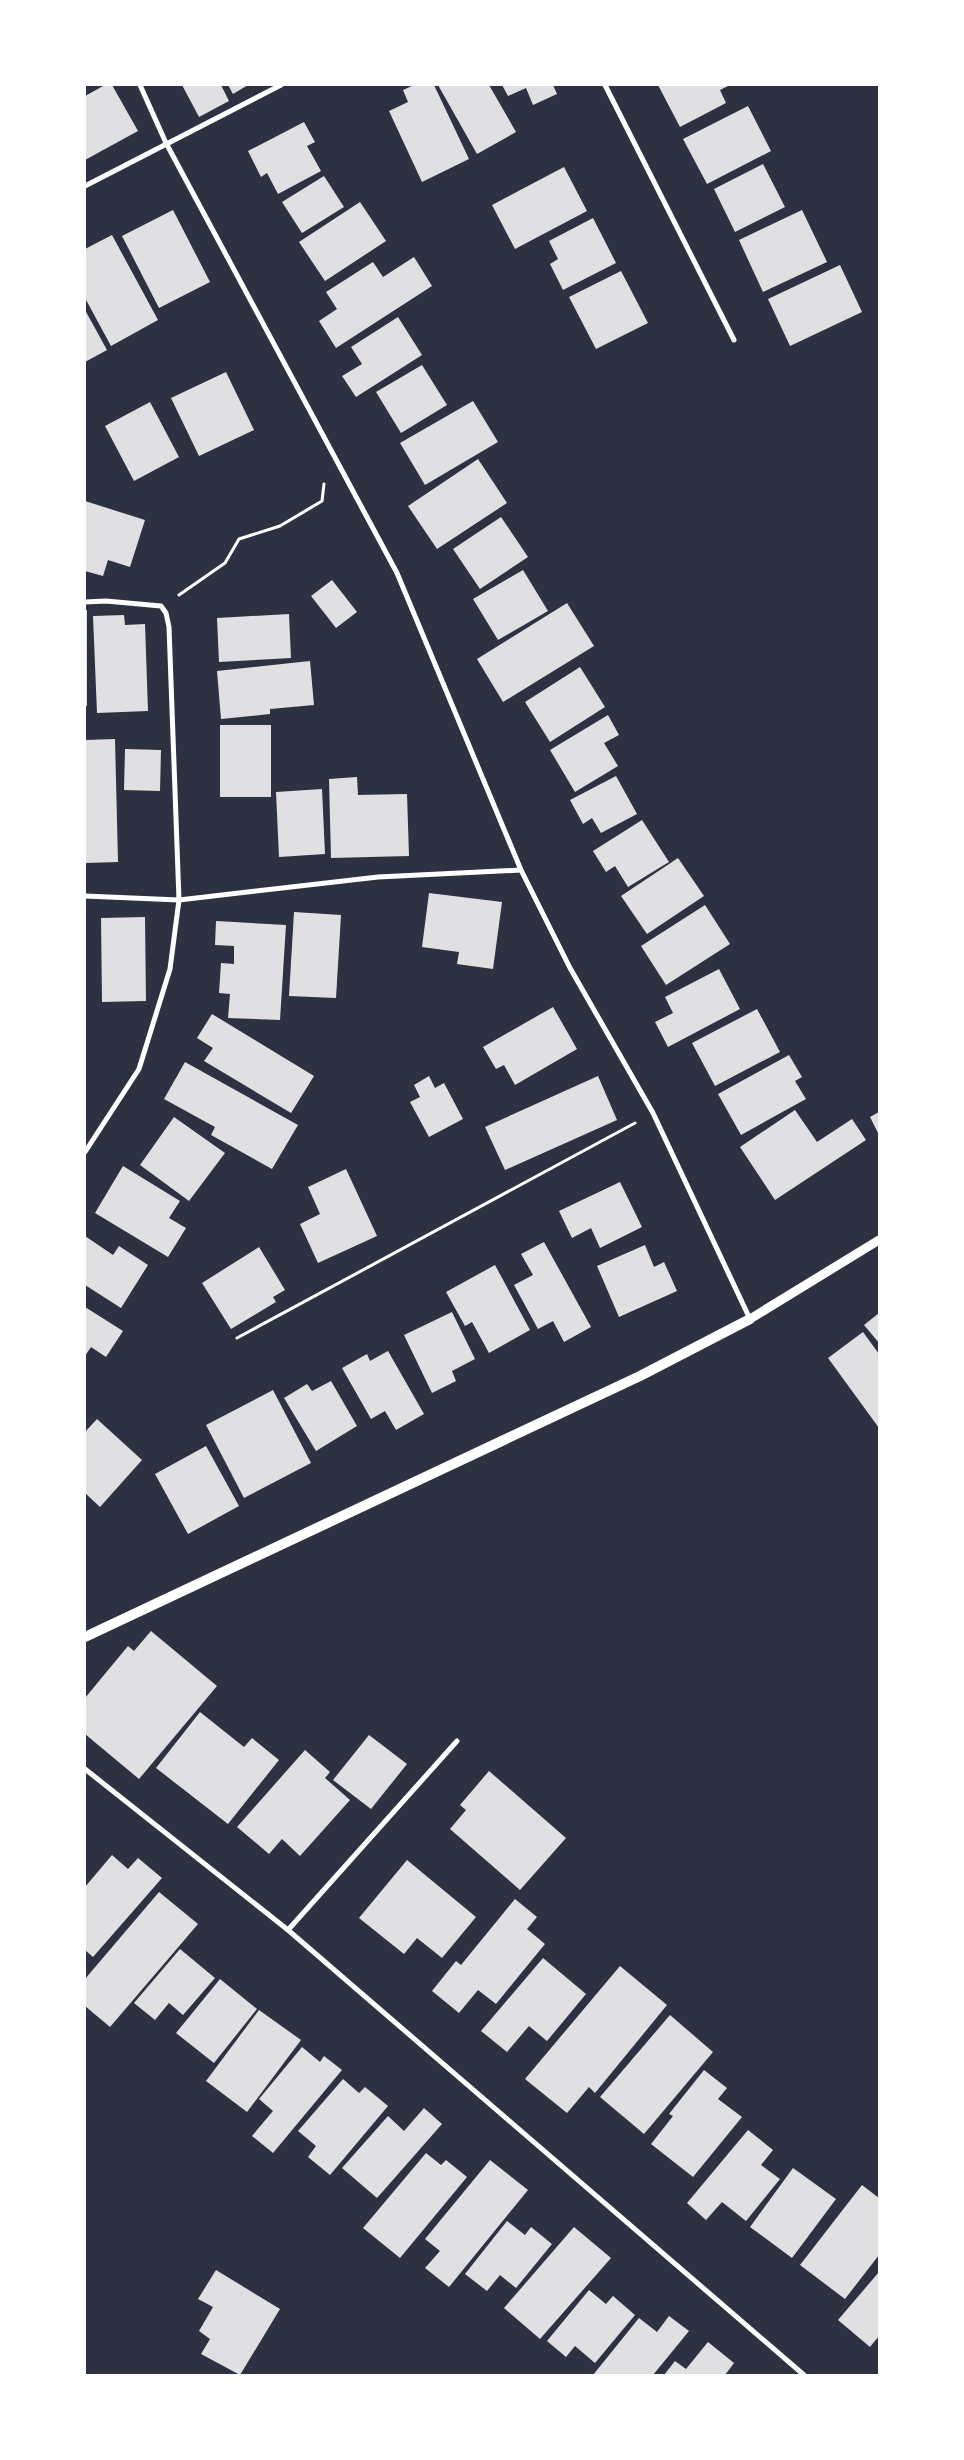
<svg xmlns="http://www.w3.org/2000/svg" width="964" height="2460" font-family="Jost,sans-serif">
<rect width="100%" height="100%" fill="#2d3142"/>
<g fill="#e0e0e3">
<polygon points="105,85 112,85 138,131 85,160 85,96"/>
<polygon points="182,85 221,85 229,101 199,117"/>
<polygon points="228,85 248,85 233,94"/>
<polygon points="414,85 434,85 469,159 422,182 389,111 408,102 403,90"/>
<polygon points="438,85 489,85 516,132 477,154"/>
<polygon points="502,85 553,85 557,94 533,105 526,88 508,96"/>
<polygon points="658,85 730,85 720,90 726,103 680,127"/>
<polygon points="748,106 771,151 707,184 683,139"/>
<polygon points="304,122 315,142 307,146 321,171 278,194 267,173 261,177 248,151"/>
<polygon points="763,164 785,207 735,232 714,189"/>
<polygon points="564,167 587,211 515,249 492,205"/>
<polygon points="324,176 344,207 302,233 282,202"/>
<polygon points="360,202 386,241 325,281 299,242"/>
<polygon points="173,210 210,282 159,308 122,236"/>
<polygon points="802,210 827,262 763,292 739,240"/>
<polygon points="593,218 616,263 563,290 550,264 558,259 549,241"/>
<polygon points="112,235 158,320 111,346 85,298 85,249"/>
<polygon points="414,257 432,286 336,348 319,321 337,309 326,292 373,262 383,277"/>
<polygon points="840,265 862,312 790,346 768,299"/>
<polygon points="621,271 648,323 596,349 569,297"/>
<polygon points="85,310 107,350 85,362"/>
<polygon points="398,317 422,355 356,397 342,376 362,364 351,347"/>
<polygon points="422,365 447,405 401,433 376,392"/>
<polygon points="226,372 254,430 199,456 171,398"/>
<polygon points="473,401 498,442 425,485 400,443"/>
<polygon points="150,402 179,457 134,481 105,426"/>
<polygon points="478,459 507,503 437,549 408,506"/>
<polygon points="85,501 145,520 130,567 108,560 103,576 85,571"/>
<polygon points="501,517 528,557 480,589 453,549"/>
<polygon points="523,570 548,611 498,640 473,599"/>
<polygon points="332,580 357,612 336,628 311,596"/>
<polygon points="567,603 594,646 503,702 477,659"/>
<rect x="85" y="610" width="2" height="96"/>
<polygon points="289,614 291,658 219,662 217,618"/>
<polygon points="124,615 125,625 145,624 148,711 97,713 93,616"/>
<polygon points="310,661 314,705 270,709 270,714 221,719 217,671"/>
<polygon points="580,667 605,707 550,742 525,702"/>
<polygon points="608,715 619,735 604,743 618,766 575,792 550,750"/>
<rect x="220" y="725" width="51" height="72"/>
<polygon points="115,739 118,862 85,863 85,740"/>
<polygon points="125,749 161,750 160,791 124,790"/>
<polygon points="616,776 637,814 601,833 592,818 583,824 570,800"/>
<polygon points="357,777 358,795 407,794 409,856 331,858 329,779"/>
<polygon points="322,789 325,854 279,857 276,792"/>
<polygon points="642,820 669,862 628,887 615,866 606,872 593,851"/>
<polygon points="678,858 704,896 647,934 621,896"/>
<polygon points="429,893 502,902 493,969 457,964 459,952 422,947"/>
<polygon points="705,905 730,944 666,985 641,946"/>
<polygon points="294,912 341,915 336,998 289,996"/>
<polygon points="145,917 146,1001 102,1002 101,918"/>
<polygon points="216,921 286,925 280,1020 228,1018 230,994 219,993 221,963 234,964 234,946 215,945"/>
<polygon points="719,969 740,1009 668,1047 655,1022 673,1013 665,997"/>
<polygon points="553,1007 577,1049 515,1085 504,1065 496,1069 483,1047"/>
<polygon points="757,1009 780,1052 715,1086 692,1043"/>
<polygon points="212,1014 314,1076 291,1113 204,1061 213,1048 197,1038"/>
<polygon points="789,1055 802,1077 795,1081 806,1099 741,1135 718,1094"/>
<polygon points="185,1062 298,1125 272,1169 211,1135 215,1127 164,1099"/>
<polygon points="429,1076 435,1088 444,1083 463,1119 429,1137 410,1102 420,1097 414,1085"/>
<polygon points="598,1076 617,1120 505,1170 485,1127"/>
<polygon points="795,1110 817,1142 852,1119 866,1140 775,1200 740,1147"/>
<polygon points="879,1112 879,1135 870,1117"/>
<polygon points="174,1117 225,1153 189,1201 140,1165"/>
<polygon points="123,1166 180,1201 169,1218 186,1228 168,1257 95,1213"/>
<polygon points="346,1169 377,1236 318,1263 300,1224 320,1214 308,1187"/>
<polygon points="620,1182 642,1227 600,1248 591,1228 572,1238 559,1211"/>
<polygon points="85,1236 113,1255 119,1246 148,1265 121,1308 85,1285"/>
<polygon points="544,1242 591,1327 564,1342 553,1321 538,1329 514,1285 533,1275 521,1254"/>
<polygon points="645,1245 654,1267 664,1262 677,1291 619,1317 597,1266"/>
<polygon points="259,1247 285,1290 273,1297 276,1302 231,1329 202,1283"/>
<polygon points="495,1265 530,1330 489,1353 472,1322 465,1326 446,1292"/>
<polygon points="85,1307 123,1331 106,1357 91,1347 85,1356"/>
<polygon points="452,1312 475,1359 452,1371 456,1381 432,1393 404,1335"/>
<polygon points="879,1313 879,1343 864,1325"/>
<polygon points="863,1332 879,1354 879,1428 828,1358"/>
<polygon points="388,1351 424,1414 396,1430 385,1411 371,1419 342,1368 367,1354 370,1361"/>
<polygon points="331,1381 357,1426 316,1451 284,1398 307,1384 312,1391"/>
<polygon points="273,1390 311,1463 244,1498 206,1425"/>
<polygon points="97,1419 142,1460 100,1507 85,1493 85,1432"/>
<polygon points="206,1446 239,1506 188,1534 155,1474"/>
<polygon points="151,1631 217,1686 139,1779 85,1734 85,1698 128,1646 134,1651"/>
<polygon points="200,1712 244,1747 252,1738 279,1760 228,1824 156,1768"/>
<polygon points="369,1735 407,1764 371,1809 333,1780"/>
<polygon points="305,1750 330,1772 325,1778 350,1800 300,1856 282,1839 269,1854 237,1827"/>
<polygon points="489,1771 566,1838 520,1890 450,1829 466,1810 460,1805"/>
<polygon points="112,1855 128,1869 138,1858 162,1878 93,1957 85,1950 85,1887"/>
<polygon points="407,1860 476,1917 442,1958 417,1938 404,1954 359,1918"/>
<polygon points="159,1892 198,1924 110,2027 85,2006 85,1979"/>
<polygon points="515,1899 537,1917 527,1929 545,1944 496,2004 478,1990 459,2013 432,1991 456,1961 461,1965"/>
<polygon points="180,1949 215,1978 183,2015 169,2003 155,2020 134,2003"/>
<polygon points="543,1958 586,1994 547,2041 529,2026 507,2052 481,2031"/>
<polygon points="620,1966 667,2005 595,2093 589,2087 567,2113 525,2079"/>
<polygon points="220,1979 257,2009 214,2063 176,2033"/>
<polygon points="259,2010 301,2040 247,2112 206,2081"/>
<polygon points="670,2015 713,2052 644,2134 600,2097"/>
<polygon points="302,2047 320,2062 324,2056 342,2070 273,2153 252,2136 273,2111 259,2099"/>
<polygon points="704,2070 727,2088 718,2099 742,2117 693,2177 651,2144 673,2116 669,2114"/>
<polygon points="343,2079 359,2093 365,2087 388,2106 330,2175 308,2157 316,2146 298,2131"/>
<polygon points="424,2108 442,2124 377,2198 342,2168 388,2116 404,2131"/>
<polygon points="748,2130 773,2150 761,2165 780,2179 746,2221 722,2202 706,2220 687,2203"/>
<polygon points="426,2153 441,2165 446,2160 467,2177 400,2258 363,2228"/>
<polygon points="490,2160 528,2190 449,2287 425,2268 440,2251 425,2239"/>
<polygon points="793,2168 836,2199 792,2258 750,2227"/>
<polygon points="862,2185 879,2198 879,2255 845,2299 800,2265"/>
<polygon points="507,2221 525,2235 531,2227 552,2244 516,2288 500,2275 487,2291 465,2274"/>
<polygon points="574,2227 611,2258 540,2339 504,2308"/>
<polygon points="216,2270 280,2309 240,2375 201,2354 210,2339 199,2331 213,2307 198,2299"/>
<polygon points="879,2272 879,2336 870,2347 838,2320"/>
<polygon points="589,2290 606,2304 613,2296 635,2315 595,2363 575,2346 566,2357 547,2341"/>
<polygon points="669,2316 689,2331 653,2375 593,2375 639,2318 657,2332"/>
<polygon points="708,2342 734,2363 725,2375 664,2375 675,2361 686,2369"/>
</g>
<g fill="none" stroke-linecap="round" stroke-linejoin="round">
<g stroke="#fff" stroke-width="3">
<polyline points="179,595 225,563 239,539 280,526 322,501 324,484"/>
<polyline points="237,1338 635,1123"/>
</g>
<g stroke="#fff" stroke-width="5">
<polyline points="140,85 166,143 397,573 521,870 570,968 653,1113 750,1319"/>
<polyline points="605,85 734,340"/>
<polyline points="85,186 281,85"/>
<polyline points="85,602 106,601 161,606 166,613 169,627 179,900 170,969 139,1069 85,1152"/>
<polyline points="85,896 179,900 378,877 521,870"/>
<polyline points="85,1769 288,1930 804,2375"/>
<polyline points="288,1930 457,1741"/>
</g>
<polyline stroke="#fff" stroke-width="9" points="750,1319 879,1240"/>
<polyline stroke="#fff" stroke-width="10" points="85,1637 640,1376 750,1319"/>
</g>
<rect width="964" height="2460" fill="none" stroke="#ffffff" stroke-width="172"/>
</svg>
